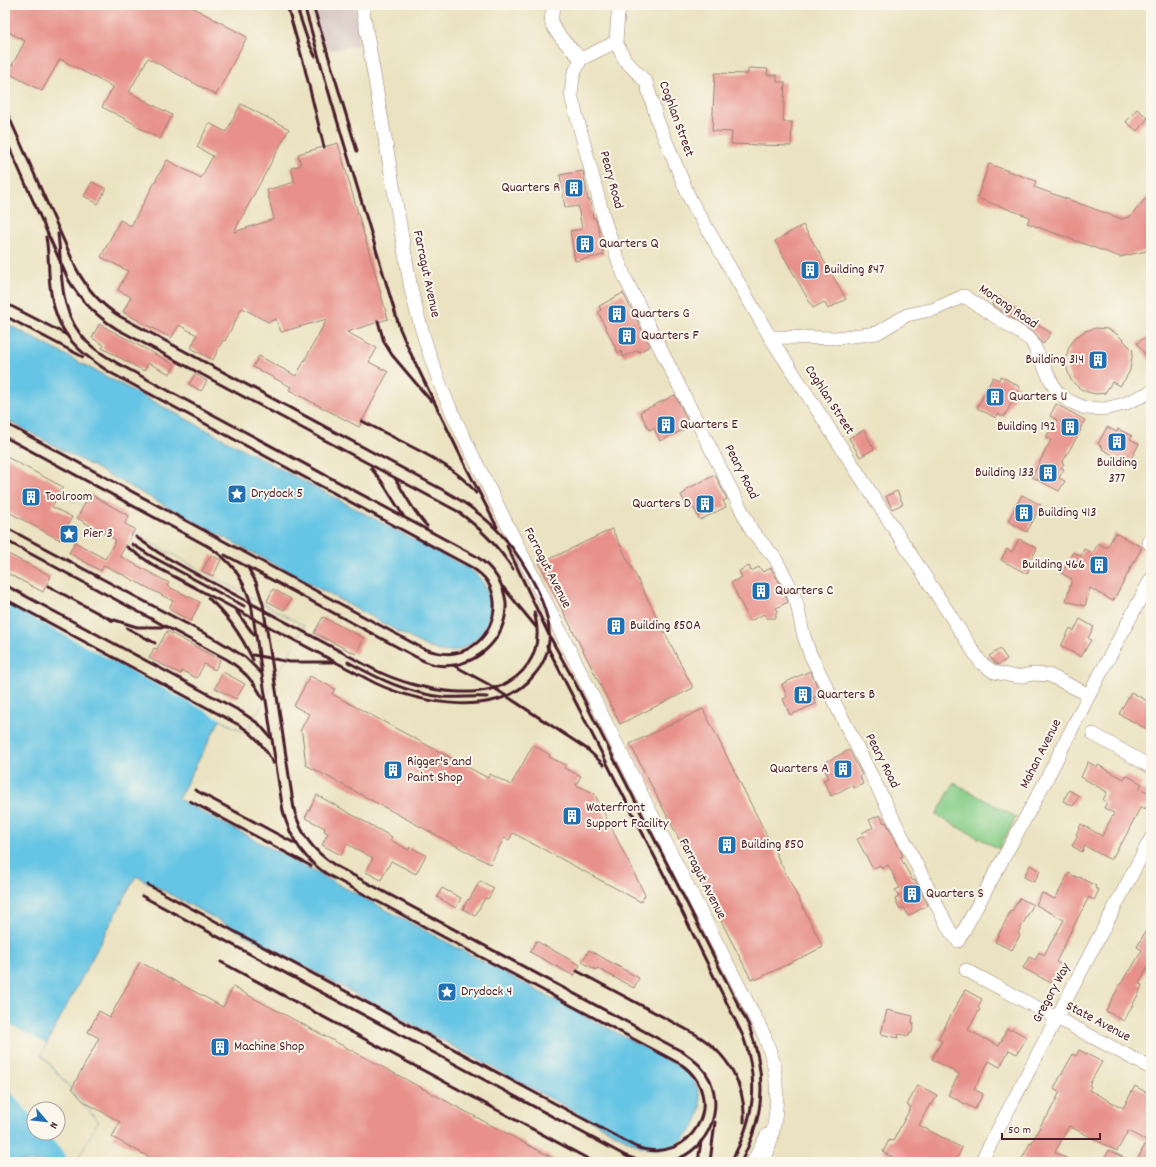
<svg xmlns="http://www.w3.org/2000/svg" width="1156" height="1167" font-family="Dekko,sans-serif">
<rect width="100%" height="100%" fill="#fbf7ec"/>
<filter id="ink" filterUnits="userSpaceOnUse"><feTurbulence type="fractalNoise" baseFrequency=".025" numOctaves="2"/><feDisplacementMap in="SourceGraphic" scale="8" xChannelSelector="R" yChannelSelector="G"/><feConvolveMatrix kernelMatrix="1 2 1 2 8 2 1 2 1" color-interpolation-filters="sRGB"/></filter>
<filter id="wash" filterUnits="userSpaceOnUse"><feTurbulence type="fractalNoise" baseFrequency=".012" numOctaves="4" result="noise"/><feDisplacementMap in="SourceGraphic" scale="16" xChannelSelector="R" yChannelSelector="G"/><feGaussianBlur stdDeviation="0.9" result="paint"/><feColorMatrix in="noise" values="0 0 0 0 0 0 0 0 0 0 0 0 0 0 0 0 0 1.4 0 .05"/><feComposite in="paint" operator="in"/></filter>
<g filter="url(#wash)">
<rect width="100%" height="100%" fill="#eae2c0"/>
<polygon fill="#d0c0bb" points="309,5 355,5 359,29 358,45 331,50 319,41"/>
<polygon fill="#86cd87" stroke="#687659" points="954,783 1016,817 999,849 936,815"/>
<g fill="#66c5e4" stroke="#587288" fill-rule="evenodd">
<path d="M5,323L471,570C496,589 498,624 471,643C464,649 454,652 445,652C439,651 433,649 427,647L5,419Z"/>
<path d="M5,464L304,626L246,733L220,720L178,799L675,1064C683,1069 691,1074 695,1083C710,1111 691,1146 659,1149C651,1150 643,1147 635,1144L136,876L41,1054L98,1121L76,1162H5ZM34,1109H58V1133H34Z"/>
</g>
<g fill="#eae2c0">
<polygon points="5,220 7,221 27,266 16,280 10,277 14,269 5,255"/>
<polygon points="5,464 304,626 246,733 5,603"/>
<polygon points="5,1022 46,1044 41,1055 98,1121 76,1162 71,1162 46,1133 58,1133 58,1109 34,1109 34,1119 5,1086"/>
</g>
<g id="blocks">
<g fill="#e7918a">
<polygon points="5,5 188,5 247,37 216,95 148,58 129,92 172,115 160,139 134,125 135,124 102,107 113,87 60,59 42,91 8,73 25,41 5,30"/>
<polygon points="748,68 768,69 767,75 777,75 777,82 785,82 783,122 792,122 791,146 731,144 732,132 712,131 715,73 748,74"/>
<polygon points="241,104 289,129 234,232 274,219 267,190 295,182 291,168 301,165 298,154 338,143 388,319 347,332 377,348 369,362 388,372 359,427 289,390 291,387 253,367 259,356 296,376 327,319 281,332 276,319 268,322 242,308 225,341 223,340 213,360 191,348 197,335 179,325 171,338 123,312 131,297 118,290 128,271 101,257 120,220 131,226 167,160 201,178 213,156 197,147 209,123 226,132"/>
<polygon points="1137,109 1148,118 1137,131 1126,122"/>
<polygon points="989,164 1036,181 1034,187 1122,219 1130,217 1151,192 1151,245 1146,251 1120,257 1027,223 1030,217 977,198"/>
<polygon points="583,171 588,200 590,200 593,218 595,218 599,230 604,255 575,261 570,231 582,229 578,206 565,208 560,175"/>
<polygon points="92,182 106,189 98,204 84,196"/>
<polygon points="803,225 846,299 828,309 824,302 813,308 775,241"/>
<polygon points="623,293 650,346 639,352 638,350 623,357 621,351 618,353 598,312 601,310 599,306"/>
<polygon points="998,297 1051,333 1043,344 1041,342 1035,333 992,305"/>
<polygon points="99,324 175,365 170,374 148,363 144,371 102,348 104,345 92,338"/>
<polygon points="1096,328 1107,329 1117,334 1133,350 1130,370 1126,378 1120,386 1112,382 1105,393 1096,394 1087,392 1079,388 1071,380 1067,369 1066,358 1069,347 1075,338 1085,331"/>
<polygon points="1146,337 1151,344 1151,363 1137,343"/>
<polygon points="195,374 207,381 201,391 189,384"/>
<polygon points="1001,376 1020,387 1004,417 998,414 996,418 977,408 993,377 999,380"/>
<polygon points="675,395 687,420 684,421 687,428 660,441 654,428 649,430 640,412"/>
<polygon points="1056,404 1085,420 1080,429 1081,430 1062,463 1064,464 1061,468 1064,469 1059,478 1065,481 1059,491 1032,477 1051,440 1046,437 1057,420 1050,416"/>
<polygon points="1107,427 1117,432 1118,429 1132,436 1130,439 1139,444 1130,461 1124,458 1122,460 1102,449 1103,447 1098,444"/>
<polygon points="864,430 874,449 860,457 849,438"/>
<polygon points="5,456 63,487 52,507 72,517 60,540 5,510"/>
<polygon points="715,475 727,499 723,501 726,507 700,520 694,508 689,510 681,495 686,492 685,490"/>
<polygon points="897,491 903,504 892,509 886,496"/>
<polygon points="90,494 129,516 125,524 135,529 120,556 169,583 167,586 200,602 191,621 170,610 170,606 173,601 104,565 101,571 69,553 75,542 105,559 116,540 77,518"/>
<polygon points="1022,495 1041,505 1027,532 1008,521"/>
<polygon points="612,529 693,688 620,724 539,563 560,554"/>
<polygon points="1115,533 1142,547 1113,601 1090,588 1085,606 1066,601 1072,579 1061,573 1073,552 1081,556 1084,549 1093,553 1098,543 1107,548"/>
<polygon points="1019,539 1037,548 1030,562 1032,563 1027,574 1001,560 1007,549 1012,552"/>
<polygon points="8,554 51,576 43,592 5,572 5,560"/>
<polygon points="211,555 221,560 213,576 202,571"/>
<polygon points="749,566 751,571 759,567 763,572 771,568 782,587 788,602 776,608 778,611 776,612 776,618 766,618 764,614 750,621 731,583 742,577 739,571"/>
<polygon points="273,589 291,599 284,610 267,601"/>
<polygon points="323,617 364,638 356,654 314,633"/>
<polygon points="1080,619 1094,627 1088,638 1091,640 1081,657 1061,646 1070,628 1074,631"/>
<polygon points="167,631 220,660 215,670 204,664 197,678 182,671 181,674 149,658 154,648 157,649"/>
<polygon points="1000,649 1007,659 998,665 993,661 989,656"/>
<polygon points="810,671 821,694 813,698 816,704 790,715 783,699 787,697 782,684"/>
<polygon points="223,672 245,684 236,699 215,688"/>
<polygon points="310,676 335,689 332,694 488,778 490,774 511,785 533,745 550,755 549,757 566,765 564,768 581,776 576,785 594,793 645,895 641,902 513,833 509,840 504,838 490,864 306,765 302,733 300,731 309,714 294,706"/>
<polygon points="1131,692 1151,703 1151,731 1119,714"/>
<polygon points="703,709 823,947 755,980 754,978 751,979 630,744"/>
<polygon points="849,750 862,775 860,776 863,784 854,788 852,785 831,796 823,780 829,778 822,764"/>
<polygon points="1088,762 1097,767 1098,765 1124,779 1126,775 1142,784 1139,788 1151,794 1151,798 1145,809 1141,806 1122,843 1121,843 1111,860 1085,846 1082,852 1072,846 1078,836 1076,835 1081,824 1102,836 1114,813 1104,808 1107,802 1103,800 1107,792 1081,777"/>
<polygon points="1069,790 1079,796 1073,806 1063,801"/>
<polygon points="317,795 392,837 390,840 409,850 410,847 426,855 416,874 391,861 381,880 366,872 373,858 347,844 341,855 322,845 328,833 324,831 325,828 305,818"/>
<polygon points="880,815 884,823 886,822 903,856 900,857 913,881 915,880 928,905 908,916 904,907 900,909 895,899 899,897 895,890 900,888 888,865 882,869 880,865 873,869 857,839 864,836 862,833 873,827 869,820"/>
<polygon points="1030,865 1040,871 1034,882 1024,877"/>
<polygon points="1069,873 1078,878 1079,877 1096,886 1095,888 1099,890 1094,900 1089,897 1066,940 1067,940 1056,962 1061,964 1051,983 1023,968 1029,957 1035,960 1039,952 1044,955 1064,920 1036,905 1042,893 1055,899"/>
<polygon points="480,881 494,888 488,899 485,898 475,916 463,909 468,899 469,900"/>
<polygon points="442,888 461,898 456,908 437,897"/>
<polygon points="1020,898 1033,905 1018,933 1020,935 1012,950 995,942 1011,910 1012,911"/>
<polygon points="1151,921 1151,960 1139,984 1142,985 1139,993 1124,1021 1106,1011 1120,984 1121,984 1129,970 1130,971 1142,950 1137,947"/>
<polygon points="536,941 580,965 574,976 530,952"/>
<polygon points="589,950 639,978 634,988 597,968 596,970 582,962"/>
<polygon points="140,962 223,1007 233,987 560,1162 149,1162 151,1158 112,1137 120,1122 83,1101 72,1088 99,1038 88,1032 99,1011 110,1017"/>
<polygon points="965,990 982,999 978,1008 980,1009 968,1030 999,1046 1007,1029 1011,1031 1012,1029 1027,1037 1017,1054 1009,1050 1000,1067 989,1061 974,1089 983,1094 975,1109 948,1095 959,1074 932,1059 942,1041 938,1039"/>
<polygon points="887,1010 913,1016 912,1023 914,1023 912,1033 910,1033 909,1036 899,1034 898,1038 881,1034"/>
<polygon points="1079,1050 1102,1062 1089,1085 1091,1086 1089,1090 1123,1108 1135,1086 1151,1095 1151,1162 1145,1162 1138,1158 1147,1141 1128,1131 1117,1151 1069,1126 1055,1152 1073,1162 1028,1162 1022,1159 1030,1143 1031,1144 1044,1119 1046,1119 1060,1092 1054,1088 1073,1054 1076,1056"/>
<polygon points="918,1085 937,1095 932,1105 930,1104 919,1125 962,1148 955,1162 901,1162 883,1152 889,1140 893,1141 911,1107 907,1105"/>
<polygon points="1109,1150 1132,1162 1103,1162"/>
</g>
</g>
</g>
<g filter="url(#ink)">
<use href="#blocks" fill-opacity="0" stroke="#9a8076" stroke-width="1"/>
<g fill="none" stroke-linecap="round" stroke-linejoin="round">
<defs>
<g id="street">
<path d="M362,5L411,289C419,323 429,356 442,389C451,412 463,435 474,458L682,875L764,1035C768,1045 772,1056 774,1067C780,1098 775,1133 764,1162"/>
<path d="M555,5C553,10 550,18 552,24C556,35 573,50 581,59L573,76L571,95L604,219L618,260L626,280L752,531L775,558L789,584L797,604L803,633L810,654L950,931L958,941L1045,782L1089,695L1151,579"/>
<polyline points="616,42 625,60 646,82 658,122 690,199 770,337 981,663 994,672 1017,677 1033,674 1049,675 1089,695"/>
<polyline points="581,59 616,42 618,13 623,5"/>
<polyline points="770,337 835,338 877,333 907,315 935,309 964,296 1031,340 1056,391 1069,401 1085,408 1105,409 1124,404 1151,392"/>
<polyline points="1151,539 1149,543 1151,545"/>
<polyline points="1093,734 1151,767"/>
<polyline points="966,970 1151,1068"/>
<polyline points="753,1162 767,1135"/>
<polyline points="981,1162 1151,838"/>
</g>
</defs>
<use href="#street" stroke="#9a8076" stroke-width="14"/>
<use href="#street" stroke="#fff" stroke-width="13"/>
<g stroke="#4a1f2b" stroke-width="3">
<polyline points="287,5 304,65 324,147"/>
<polyline points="296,5 308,41 315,56"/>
<polyline points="304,5 331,100 400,329 409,350 464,463 497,527"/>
<polyline points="313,5 357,151"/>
<path d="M5,108L76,268C87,289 101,305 121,317L443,490C488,515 514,542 537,589C544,606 551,623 549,641C548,653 543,665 535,674C501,720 419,704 375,683L156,567L127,547"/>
<path d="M5,138L68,279C80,300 96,316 117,329L457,511C479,527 498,546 513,569"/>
<path d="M58,234C63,273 57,311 87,342C96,351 107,357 117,363L476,556C492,567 504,583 506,603C508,641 472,671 436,665C429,664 422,660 416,657L225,555"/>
<polyline points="5,303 67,335"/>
<polyline points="5,316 83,357"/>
<polyline points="378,321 384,342 392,355 431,401"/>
<path d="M362,421C381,431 401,441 420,451C440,462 462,474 476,493"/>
<path d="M5,423L424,649C434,652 444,655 455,653C487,648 505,609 487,581C483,575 477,571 471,567L111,373C74,350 55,330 50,286C48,269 49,253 46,237"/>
<polyline points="5,437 211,548"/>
<polyline points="371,468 382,482 404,517"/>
<path d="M395,478C405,495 414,513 427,526"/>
<polyline points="5,527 219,641 245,657 261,673"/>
<path d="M136,537L159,553L189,570L375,670C415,690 497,710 528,664C539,648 539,630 534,612"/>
<path d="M5,540L228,660C243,670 255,682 263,699"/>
<polyline points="132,544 151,556 244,606"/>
<path d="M507,546L549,635L578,688L749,1026C767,1075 765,1115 741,1162"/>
<path d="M248,568L256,582L263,604L294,809C301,835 313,851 336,866L683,1052C694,1059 704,1068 710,1080C725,1115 704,1154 668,1162"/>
<polyline points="5,585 240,711 259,724 271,738"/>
<polyline points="48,586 113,621"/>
<polyline points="503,587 536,627"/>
<path d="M208,598C228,615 242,637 253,660"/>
<path d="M5,599L239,725C254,734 265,747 273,763"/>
<polyline points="237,612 254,635"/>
<polyline points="108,618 137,627 167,627"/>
<polyline points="127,628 155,643"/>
<path d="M547,646L667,881L743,1036C760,1083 754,1119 731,1162"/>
<polyline points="253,655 290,662 333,662"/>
<path d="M348,662C379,679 407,693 443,697C458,698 472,696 487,697"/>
<polyline points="453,665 488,684 587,749 604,765"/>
<polyline points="195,790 296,844"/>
<polyline points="190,801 311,866"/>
<path d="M148,885L636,1147C691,1167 729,1099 682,1065L330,876C305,861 290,839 283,811L251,603C241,575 232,561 206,545"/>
<polyline points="142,896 626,1156 643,1162"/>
<polyline points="221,962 594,1162"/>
<path d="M577,971L695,1034C728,1053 746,1085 744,1122"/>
<polyline points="698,1162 701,1141"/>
<polyline points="710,1162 715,1122"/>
</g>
</g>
</g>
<defs>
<symbol id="building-square" viewBox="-11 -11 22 22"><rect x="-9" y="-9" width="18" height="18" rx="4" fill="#1f6fb2" stroke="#fbf7ec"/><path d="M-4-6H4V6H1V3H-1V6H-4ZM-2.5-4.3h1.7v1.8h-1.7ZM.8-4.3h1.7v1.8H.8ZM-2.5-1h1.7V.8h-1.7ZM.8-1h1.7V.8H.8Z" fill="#fff"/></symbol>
<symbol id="sight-square" viewBox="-11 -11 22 22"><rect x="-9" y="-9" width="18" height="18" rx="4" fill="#1f6fb2" stroke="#fbf7ec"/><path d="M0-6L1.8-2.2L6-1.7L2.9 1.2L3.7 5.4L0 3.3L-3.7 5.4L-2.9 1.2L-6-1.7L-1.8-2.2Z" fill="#fff"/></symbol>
</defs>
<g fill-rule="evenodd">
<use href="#building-square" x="563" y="177" width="22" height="22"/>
<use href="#building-square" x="574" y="233" width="22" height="22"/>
<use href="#building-square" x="799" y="259" width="22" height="22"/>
<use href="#building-square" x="606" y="303" width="22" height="22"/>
<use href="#building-square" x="616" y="325" width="22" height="22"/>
<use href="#building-square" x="1087" y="349" width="22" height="22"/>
<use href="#building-square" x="984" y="386" width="22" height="22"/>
<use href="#building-square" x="655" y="414" width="22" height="22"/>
<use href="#building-square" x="1059" y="416" width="22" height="22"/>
<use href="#building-square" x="1106" y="431" width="22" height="22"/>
<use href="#building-square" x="1037" y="462" width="22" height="22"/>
<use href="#sight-square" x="226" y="483" width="22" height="22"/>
<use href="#building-square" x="20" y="486" width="22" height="22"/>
<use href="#building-square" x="694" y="493" width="22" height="22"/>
<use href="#building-square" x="1013" y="502" width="22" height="22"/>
<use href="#sight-square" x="58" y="523" width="22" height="22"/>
<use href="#building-square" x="1088" y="554" width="22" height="22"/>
<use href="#building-square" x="750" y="580" width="22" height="22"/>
<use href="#building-square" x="605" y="615" width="22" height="22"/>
<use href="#building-square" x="792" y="684" width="22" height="22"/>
<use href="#building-square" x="832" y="758" width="22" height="22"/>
<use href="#building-square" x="382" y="759" width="22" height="22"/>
<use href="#building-square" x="561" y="805" width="22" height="22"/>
<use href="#building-square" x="716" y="834" width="22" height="22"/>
<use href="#building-square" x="901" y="883" width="22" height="22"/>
<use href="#sight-square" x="436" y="981" width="22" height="22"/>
<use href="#building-square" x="209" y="1036" width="22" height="22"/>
</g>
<g text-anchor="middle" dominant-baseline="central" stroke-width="4" stroke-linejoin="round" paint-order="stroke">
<g font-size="14" fill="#4a1f2b" stroke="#fbf7ec">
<text transform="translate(676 119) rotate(70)">Coghlan Street</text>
<text transform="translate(611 180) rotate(75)">Peary Road</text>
<text transform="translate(426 274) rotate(78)">Farragut Avenue</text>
<text transform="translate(1008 307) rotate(34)">Morong Road</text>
<text transform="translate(829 400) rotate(57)">Coghlan Street</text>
<text transform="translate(741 472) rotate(63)">Peary Road</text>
<text transform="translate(547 568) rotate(63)">Farragut Avenue</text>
<text transform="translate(1041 754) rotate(-63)">Mahan Avenue</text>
<text transform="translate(882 761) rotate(63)">Peary Road</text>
<text transform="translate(702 879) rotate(63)">Farragut Avenue</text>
<text transform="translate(1052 993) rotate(-62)">Gregory Way</text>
<text transform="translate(1098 1022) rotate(28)">State Avenue</text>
</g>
<g font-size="14" fill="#4a1f2b" stroke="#fbf7ec" text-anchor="start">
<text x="560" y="188" text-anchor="end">Quarters R</text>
<text x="599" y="244">Quarters Q</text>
<text x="824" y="270">Building 847</text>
<text x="631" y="314">Quarters G</text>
<text x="641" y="336">Quarters F</text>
<text x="1084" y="360" text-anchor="end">Building 314</text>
<text x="1009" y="397">Quarters U</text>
<text x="680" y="425">Quarters E</text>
<text x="1056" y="427" text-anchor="end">Building 192</text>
<text x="1117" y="463" text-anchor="middle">Building<tspan x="1117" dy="16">377</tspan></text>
<text x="1034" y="473" text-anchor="end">Building 133</text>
<text x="251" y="494">Drydock 5</text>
<text x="45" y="497">Toolroom</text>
<text x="691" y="504" text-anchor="end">Quarters D</text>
<text x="1038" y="513">Building 413</text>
<text x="83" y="534">Pier 3</text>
<text x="1085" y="565" text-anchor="end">Building 466</text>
<text x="775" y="591">Quarters C</text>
<text x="630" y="626">Building 850A</text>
<text x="817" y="695">Quarters B</text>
<text x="407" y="762">Rigger's and<tspan x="407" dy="16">Paint Shop</tspan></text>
<text x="829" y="769" text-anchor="end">Quarters A</text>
<text x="586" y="808">Waterfront<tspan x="586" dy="16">Support Facility</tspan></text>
<text x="741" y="845">Building 850</text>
<text x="926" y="894">Quarters S</text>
<text x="461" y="992">Drydock 4</text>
<text x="234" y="1047">Machine Shop</text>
</g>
</g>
<rect width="1156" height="1167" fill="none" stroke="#fbf7ec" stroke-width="20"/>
<g transform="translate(46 1121) rotate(118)"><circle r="19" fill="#fbf7ec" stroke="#b4a19f"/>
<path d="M0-3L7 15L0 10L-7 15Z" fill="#1f6fb2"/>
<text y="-6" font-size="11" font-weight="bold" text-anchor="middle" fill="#4a1f2b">N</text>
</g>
<path d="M1002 1133v6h98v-6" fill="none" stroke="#4a1f2b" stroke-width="2"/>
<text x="1008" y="1133" font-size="12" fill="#4a1f2b" stroke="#fbf7ec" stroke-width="3" paint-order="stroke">50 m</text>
</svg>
